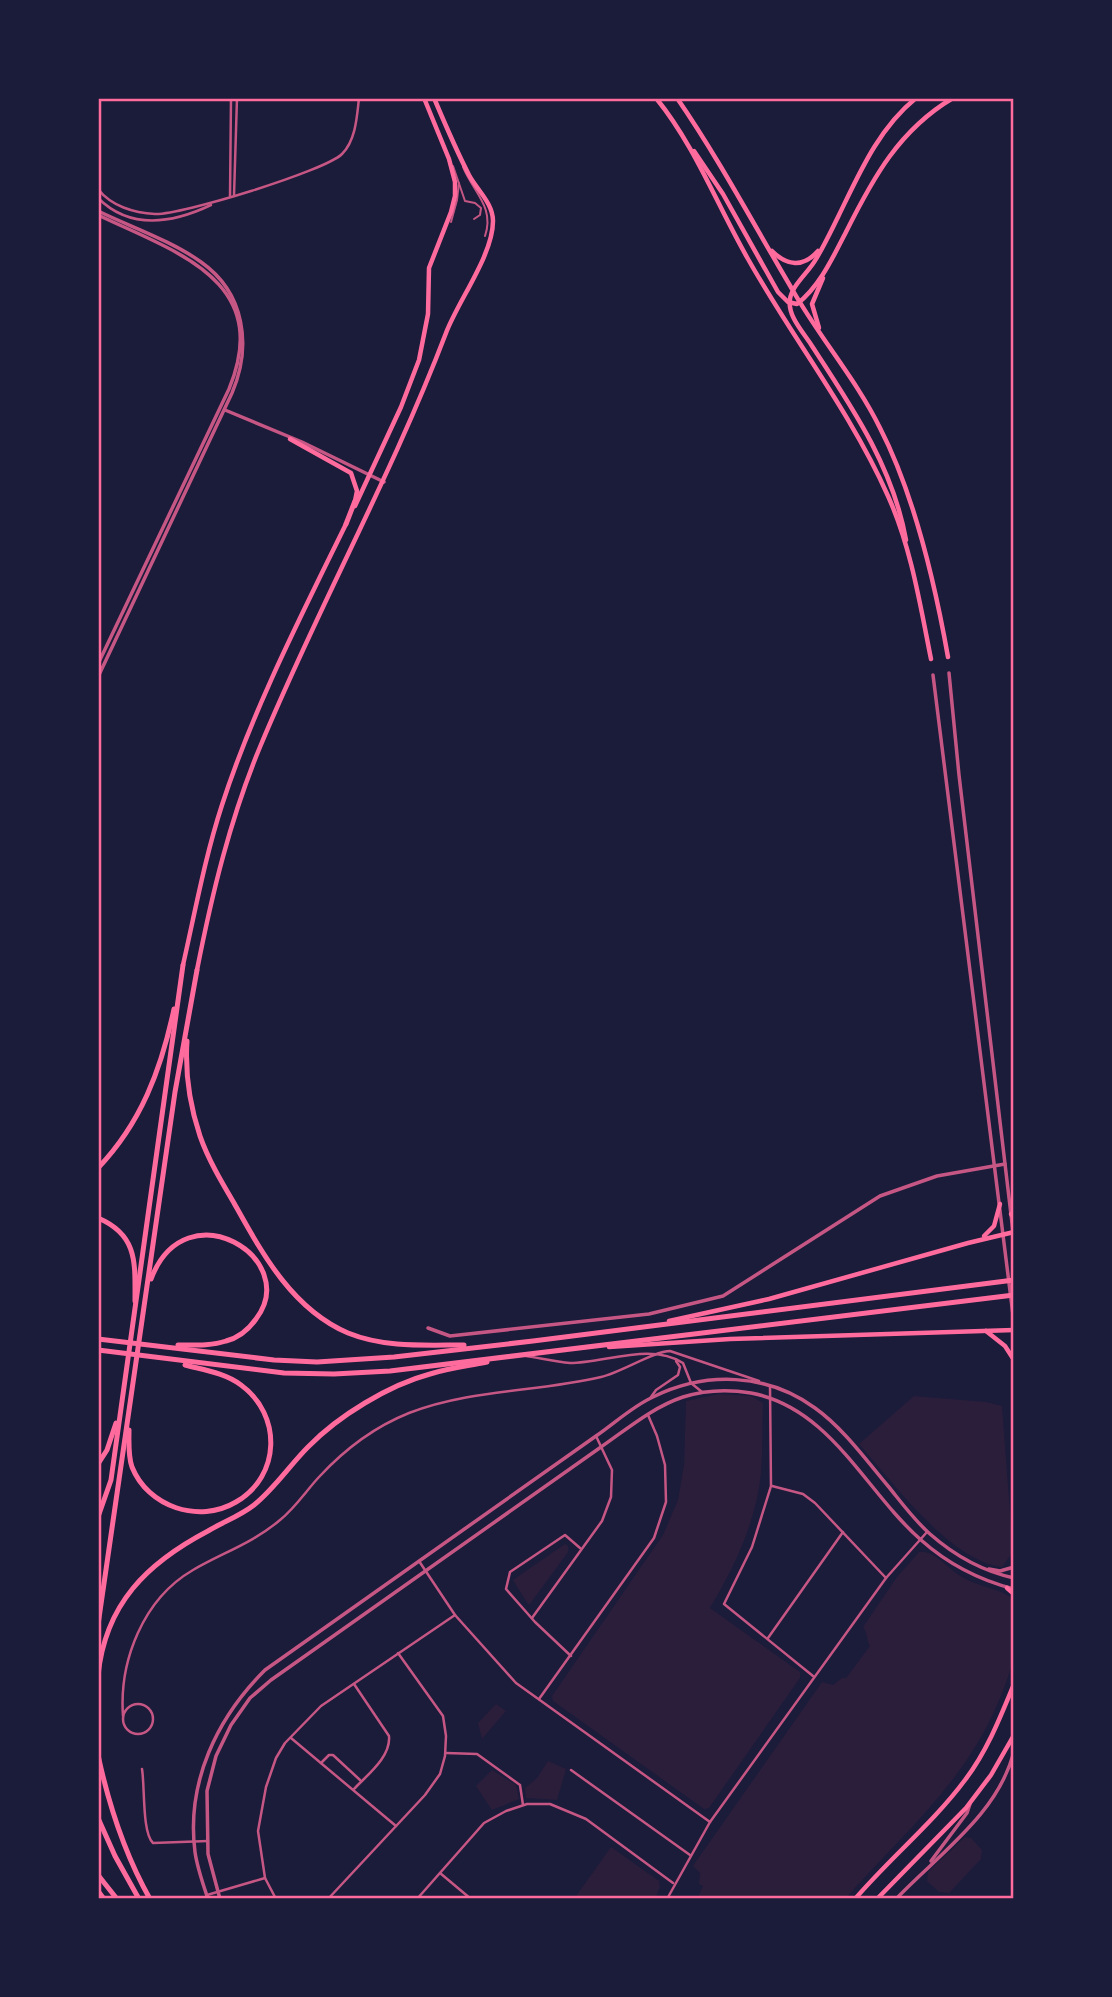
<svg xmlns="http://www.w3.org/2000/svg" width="1112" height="1997" font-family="Manrope,sans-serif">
<rect width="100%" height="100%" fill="#1b1b3a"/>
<g fill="#2a1e3b">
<path d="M719,1394L751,1396L763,1403C762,1426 763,1450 761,1473C756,1522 735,1566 710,1608L800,1672V1678L709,1808L704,1809L553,1701L552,1696L663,1535L678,1500L684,1465L686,1401Z"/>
<path d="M914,1396L986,1402L1002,1406L1013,1552L1002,1567C950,1561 892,1481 859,1444Z"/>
<polygon points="565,1544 568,1546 568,1552 530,1604 528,1604 513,1580"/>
<path d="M919,1552C935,1550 949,1570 962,1577C978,1587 1001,1588 1014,1600C1014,1617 1016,1636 1014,1654C1011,1671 1004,1689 997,1705C964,1783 900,1837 845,1899H697L703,1886L699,1884L700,1873L693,1866L697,1860L822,1682L833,1685L842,1678H846L870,1646C866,1640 868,1633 863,1627L897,1577Z"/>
<polygon points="496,1704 506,1711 482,1739 478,1723"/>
<polygon points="548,1761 566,1769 557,1800 526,1798 525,1788 537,1778"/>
<polygon points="492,1770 516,1785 519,1799 492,1810 476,1786"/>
<polygon points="965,1837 971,1838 982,1850 981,1859 949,1893 939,1892 927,1881 928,1872"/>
<polygon points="611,1847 659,1881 660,1887 655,1899 574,1899"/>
</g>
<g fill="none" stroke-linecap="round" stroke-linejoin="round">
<g stroke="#c65784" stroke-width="2">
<polyline points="453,166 465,201 475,203 481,208 480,215 474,219"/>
<path d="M463,167C473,192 495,207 485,236"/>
<polyline points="451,222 457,200 459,183"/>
</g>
<g stroke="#c65784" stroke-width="2.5">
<path d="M98,189C111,206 134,213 155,214C181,215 325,171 342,154C356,140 357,116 359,98"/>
<polyline points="230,196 231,98"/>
<polyline points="234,196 237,98"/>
<path d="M98,198C131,231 173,223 211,205"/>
<path d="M526,1356C540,1358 555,1362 570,1363C605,1363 651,1342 683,1363L691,1383L702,1392"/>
<polyline points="770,1386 771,1486 752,1547 724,1604 813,1676"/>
<polyline points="651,1397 656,1390 678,1375 680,1367 676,1361"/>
<polyline points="772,1486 803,1494 815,1503 886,1578"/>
<polyline points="419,1561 455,1615 516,1683 710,1822"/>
<polyline points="532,1618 602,1521 611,1497 612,1470 596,1436"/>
<polyline points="768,1638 843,1532"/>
<polyline points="571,1656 535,1622 506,1589 510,1572 565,1535 580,1548"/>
<polyline points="539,1699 654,1538 666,1502 665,1465 657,1436 648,1415"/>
<circle cx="138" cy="1719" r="15"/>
<path d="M123,1716C119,1661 143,1599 193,1570C222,1553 253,1543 280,1520C295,1508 306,1491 319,1477C344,1450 374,1427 409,1413C471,1389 538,1392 601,1377C622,1372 654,1351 670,1351L759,1381"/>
<polyline points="291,1738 396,1826"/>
<polyline points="446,1753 477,1754 520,1785 523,1805"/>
<polyline points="321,1763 329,1755 333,1755 360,1780"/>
<path d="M142,1769C145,1787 142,1833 153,1843L208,1841"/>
<polyline points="571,1770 690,1855"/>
<path d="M354,1789C367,1775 391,1757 389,1736L354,1684"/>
<polyline points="440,1873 471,1899"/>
<polyline points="207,1895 265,1878"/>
<polyline points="276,1899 265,1878 258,1831 266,1787 276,1758 285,1743 321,1706 455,1615"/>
<polyline points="328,1899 425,1795 440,1774 445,1756 446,1736 443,1716 398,1653"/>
<polyline points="417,1899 484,1823 506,1811 527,1804 550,1804 586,1819 673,1883"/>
<polyline points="667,1899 710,1822 886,1578 927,1532"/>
</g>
<g stroke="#c65784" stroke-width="3.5">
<path d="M98,211C131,227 172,241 201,262C245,293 252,346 232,393L98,677"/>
<path d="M98,215C175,252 274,280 229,389L98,664"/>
<polyline points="225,410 302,442 384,482"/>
<polyline points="949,673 959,775 1014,1240"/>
<polyline points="933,675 1014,1323"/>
<polyline points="428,1328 450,1336 649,1314 723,1296 880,1196 937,1176 1005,1164"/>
<polyline points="989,1569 1000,1571 1014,1567"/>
<polyline points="931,1861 967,1813 970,1804"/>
<path d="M208,1899C203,1884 197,1867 195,1852C186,1782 217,1718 265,1670L596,1436C615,1423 633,1406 653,1397C706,1371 767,1373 815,1408C843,1428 866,1460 888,1486C901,1502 914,1520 930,1534C955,1556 982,1571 1014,1578"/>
<path d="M220,1899L208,1854L207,1791L216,1756L231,1725L250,1698L271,1680L601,1447C627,1429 653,1407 683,1397C705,1390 728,1389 751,1393C831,1408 865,1491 921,1540C948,1564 979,1580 1014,1589"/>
<path d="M896,1899C939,1854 999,1813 1014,1751"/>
</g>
<g stroke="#ff6b9d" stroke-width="4.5">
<path d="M656,98C695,146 717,205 748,259C793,339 850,411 888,496C911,547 920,604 931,659"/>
<path d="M677,98C719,159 754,225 792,289C819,337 856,379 880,428C914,494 935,584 948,657"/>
<path d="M694,151L723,194L778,292L788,302L797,304C820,286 833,257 846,232C873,178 899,130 953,98"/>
<path d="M772,251C787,266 803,268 818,251"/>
<polyline points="819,328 812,304 823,278"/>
<polyline points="290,439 351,473 357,491 355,501"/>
<polyline points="355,506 401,407 419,360 428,314 429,268 451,212 455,196 455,182 449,159 424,98"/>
<path d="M906,540C893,467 852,407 812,346C804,333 787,316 790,299C792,285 809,272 816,259C824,246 831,231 838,217C859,174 878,129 916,98"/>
<path d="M183,965C195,912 205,857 222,805C253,709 302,614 346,524"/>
<path d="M197,970C212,894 230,819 260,747C318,607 392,475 446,333C458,301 493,255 493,221C493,203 477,190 469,175C456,150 445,124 434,98"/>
<polyline points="1011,1214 1014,1218"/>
<polyline points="984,1236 994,1226 1000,1204"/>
<polyline points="669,1321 769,1299 968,1243 1014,1232"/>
<polyline points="986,1331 1005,1346 1014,1360"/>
<polyline points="609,1347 730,1339 1014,1330"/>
</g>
<g stroke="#ff6b9d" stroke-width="4.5">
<polyline points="1007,1588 1014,1594"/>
<path d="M855,1899C890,1858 933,1823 965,1780C987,1751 1000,1718 1014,1684"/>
<polyline points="877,1899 966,1808 991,1775 1014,1735"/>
</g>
<g stroke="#ff6b9d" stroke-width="5">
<polyline points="346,524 355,501"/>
<path d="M187,1041C185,1072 190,1106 200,1136C208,1159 221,1181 234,1203C262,1253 292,1309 348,1333C385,1348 425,1345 464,1345"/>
<path d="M98,1168C141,1123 161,1070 174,1009"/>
<path d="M98,1218C138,1235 135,1263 135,1301"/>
<path d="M151,1279C186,1187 302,1259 256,1319C249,1329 238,1338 226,1341C211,1346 194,1345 178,1345"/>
<polyline points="98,1339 274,1360 317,1362 394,1357 533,1341 1014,1280"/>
<polyline points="98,1350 284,1373 334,1374 390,1371 1014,1295"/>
<path d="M129,1430C129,1442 128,1456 132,1467C148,1507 199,1524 236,1502C281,1476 282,1415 241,1385C225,1373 204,1370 185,1365"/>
<polyline points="98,1464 107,1450 116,1423"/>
<polyline points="98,1517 111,1480 183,965"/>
<polyline points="98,1625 175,1092 197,970"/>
<path d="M98,1676C105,1604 147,1563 208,1531C223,1522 240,1516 254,1505C274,1489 290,1465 308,1447C338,1416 389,1385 430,1374C449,1368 468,1366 487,1362"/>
<path d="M98,1755C109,1806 124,1853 150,1899"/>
<polyline points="98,1818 115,1856 139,1899"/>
<polyline points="98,1875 117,1899"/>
<polyline points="98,1891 104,1899"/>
</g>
</g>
<rect width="1112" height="1997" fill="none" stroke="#1b1b3a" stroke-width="200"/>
<rect x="100" y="100" width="912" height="1797" fill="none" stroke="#ff6b9d" stroke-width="2.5"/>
</svg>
